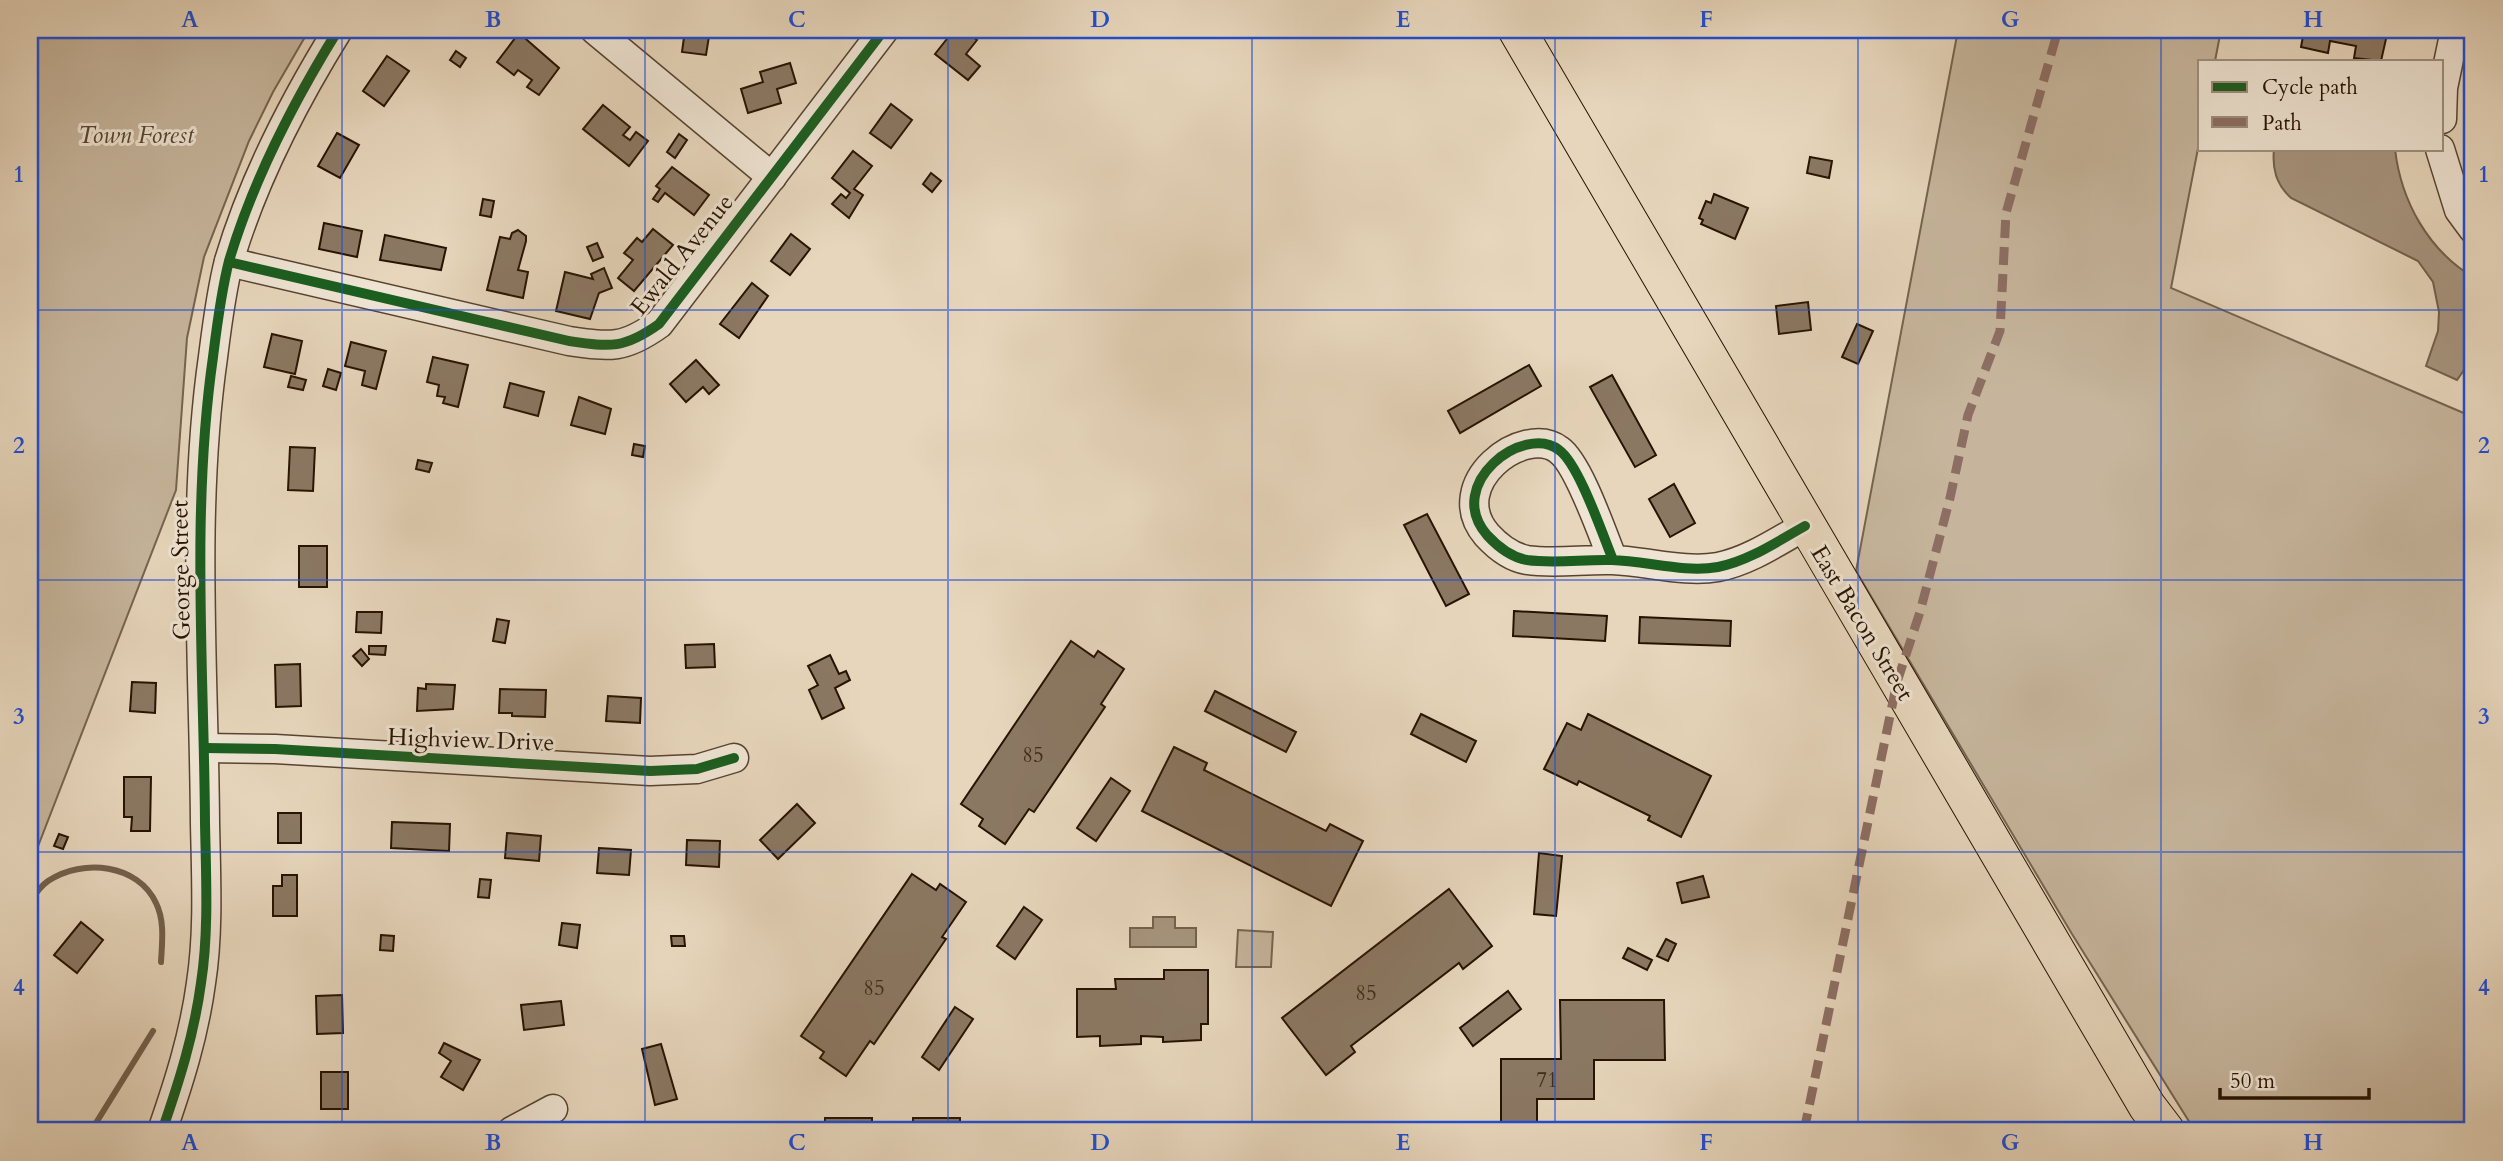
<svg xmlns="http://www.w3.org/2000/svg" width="2503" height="1161" font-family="Cardo,serif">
<rect width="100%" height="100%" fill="#e7d6bc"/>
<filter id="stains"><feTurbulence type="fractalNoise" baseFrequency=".00286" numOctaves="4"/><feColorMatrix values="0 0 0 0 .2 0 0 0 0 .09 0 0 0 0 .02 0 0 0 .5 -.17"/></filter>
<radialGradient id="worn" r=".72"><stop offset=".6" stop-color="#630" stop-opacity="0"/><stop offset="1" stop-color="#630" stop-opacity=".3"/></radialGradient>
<g fill="#c6b59c" stroke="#76644f" stroke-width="2">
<polygon points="30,30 309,30 273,92 249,141 204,257 187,338 176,490 30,867"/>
<polygon points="1958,30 2221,30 2215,61 2200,61 2200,138 2171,288 2473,417 2473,1131 2195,1131 2072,934 1856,571"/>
<polygon points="1238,930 1273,932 1271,967 1236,967"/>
</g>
<g fill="#a6947d" stroke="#73604c" stroke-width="2">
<path d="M2274,149H2395C2401,201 2428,250 2473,277V357L2457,380L2426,366L2438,331L2439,312L2433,282L2418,261L2291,198C2276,184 2272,169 2274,149Z"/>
<polygon points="1153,917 1175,917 1175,928 1196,928 1196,947 1130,947 1130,928 1153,928"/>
</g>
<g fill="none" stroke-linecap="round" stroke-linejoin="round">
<g stroke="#73604c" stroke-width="6">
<path d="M30,901C35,894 41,886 48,881C83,858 138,864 156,903C165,921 162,943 161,962"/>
<polyline points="91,1131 153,1031"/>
</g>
</g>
<g fill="#8b7863" stroke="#271302" stroke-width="2">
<polygon points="685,30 710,30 706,55 682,52"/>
<polygon points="954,30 963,30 977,40 966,54 980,66 968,80 935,54"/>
<polygon points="2296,30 2388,30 2381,61 2354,58 2356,46 2330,41 2328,53 2301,47 2304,31"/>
<polygon points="519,33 559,68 539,95 527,87 532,80 518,70 514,75 497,62"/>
<polygon points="456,51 466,58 460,67 450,60"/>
<polygon points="387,56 409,71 384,106 363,91"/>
<polygon points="790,63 796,83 777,89 781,103 748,113 741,89 763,82 760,72"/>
<polygon points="891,104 912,120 891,148 870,133"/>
<polygon points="603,105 630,127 623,135 630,140 636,132 648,141 629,166 583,129"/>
<polygon points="337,133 359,145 340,178 318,166"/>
<polygon points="679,134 687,140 675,158 667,152"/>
<polygon points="853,151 872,166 854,189 863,195 849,218 832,204 841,194 846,198 850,193 832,178"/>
<polygon points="1810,157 1832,161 1829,178 1807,173"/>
<polygon points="672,167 709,195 694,215 665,193 658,202 653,199 660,189 656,186"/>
<polygon points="931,173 941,181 932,192 923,184"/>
<polygon points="1714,194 1748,208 1735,239 1701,224 1703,220 1699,218 1706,201 1711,203"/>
<polygon points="483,199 494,201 491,217 480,215"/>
<polygon points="324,223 362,231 357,257 319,249"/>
<polygon points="653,229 673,245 634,291 618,278 633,260 624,253 637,238 642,242"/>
<polygon points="518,230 526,236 526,241 518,270 528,272 523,298 487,290 500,237 510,239 512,233"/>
<polygon points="791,234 810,249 790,275 771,261"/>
<polygon points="385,235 446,248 441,270 380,260"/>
<polygon points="597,243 603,257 593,261 587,247"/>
<polygon points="604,268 612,288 599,293 590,319 556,311 565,272 593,279 591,274"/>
<polygon points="752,283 768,296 739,338 720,324"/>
<polygon points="1808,302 1811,330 1779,334 1776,306"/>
<polygon points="1857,324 1873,331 1858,364 1842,357"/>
<polygon points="272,334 302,341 295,374 264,367"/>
<polygon points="351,342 386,351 376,389 362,385 365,371 345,366"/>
<polygon points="433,357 468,365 458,407 443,403 445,397 437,396 439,385 427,382"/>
<polygon points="696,360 719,385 709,394 703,387 686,402 670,384"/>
<polygon points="1529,365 1541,386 1460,433 1448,411"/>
<polygon points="328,369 341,373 336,390 323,386"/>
<polygon points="1612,375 1656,455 1635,467 1590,387"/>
<polygon points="291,376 306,380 303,390 288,387"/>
<polygon points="510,383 544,392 538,416 504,407"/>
<polygon points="579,397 611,409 605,434 571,425"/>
<polygon points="634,444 645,446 643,457 632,455"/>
<polygon points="290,447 315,448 313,491 288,490"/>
<polygon points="418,460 432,463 429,472 416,469"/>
<polygon points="1674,484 1695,523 1670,537 1649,499"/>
<polygon points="1427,514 1469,594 1446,606 1404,525"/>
<rect x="299" y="546" width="28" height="41"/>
<polygon points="1514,611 1607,616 1605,641 1513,636"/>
<polygon points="357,612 382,612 381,633 356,632"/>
<polygon points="1640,617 1731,621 1730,646 1639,643"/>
<polygon points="497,619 509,621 505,643 493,641"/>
<polygon points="1071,641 1094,657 1098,651 1124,669 1101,704 1105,707 1034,812 1029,809 1005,844 979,826 983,819 961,804"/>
<polygon points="714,644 715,667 686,668 685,645"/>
<polygon points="369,646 386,646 385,655 369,654"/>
<polygon points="361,649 369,659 362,666 353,656"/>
<polygon points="830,655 839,674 846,671 850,680 835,688 844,708 822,719 809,690 818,685 808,666"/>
<polygon points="300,664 301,706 276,707 275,665"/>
<polygon points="132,682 156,683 155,713 130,711"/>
<polygon points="426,684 455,685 453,709 417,711 418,688 426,689"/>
<polygon points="500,689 546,690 545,717 512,716 512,713 499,713"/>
<polygon points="1215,691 1296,732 1286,752 1205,711"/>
<polygon points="608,696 641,698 640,723 606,721"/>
<polygon points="1421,714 1476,741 1466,762 1411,734"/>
<polygon points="1588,714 1711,776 1681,837 1648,820 1650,816 1579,781 1577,785 1544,769 1567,723 1581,730"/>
<polygon points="1174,747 1207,763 1204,770 1326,831 1330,824 1363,841 1331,906 1142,811"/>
<polygon points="124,777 151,777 150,831 131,831 132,817 124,817"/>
<polygon points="1111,778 1130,791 1096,841 1077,828"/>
<polygon points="797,804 815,823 778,859 760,840"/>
<rect x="278" y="813" width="23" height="30"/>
<polygon points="392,822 450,824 449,851 391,848"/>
<polygon points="507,833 541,836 539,861 505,858"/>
<polygon points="59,834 68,837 63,849 54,846"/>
<polygon points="687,840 720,841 719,867 686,865"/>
<polygon points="599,848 631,850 629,875 597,873"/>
<polygon points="1539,853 1562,856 1556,916 1534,914"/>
<polygon points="912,874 936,890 940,884 966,902 942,937 946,939 874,1044 870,1041 846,1076 820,1058 824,1052 801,1036"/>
<polygon points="282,875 297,875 297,916 273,916 273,886 282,886"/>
<polygon points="1703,876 1709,897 1682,903 1677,883"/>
<polygon points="480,879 491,880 489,898 478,897"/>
<polygon points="1449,889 1492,946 1463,969 1459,963 1351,1046 1355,1052 1326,1075 1282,1018"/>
<polygon points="1024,907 1042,920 1015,959 997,946"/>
<polygon points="81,922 103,940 77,973 54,955"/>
<polygon points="562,923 580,925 577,948 559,945"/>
<polygon points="381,935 394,936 393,951 380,950"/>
<polygon points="671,936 684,936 685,946 672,946"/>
<polygon points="1666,939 1676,944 1668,961 1657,956"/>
<polygon points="1628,948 1652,960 1647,970 1623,958"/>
<polygon points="1164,970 1208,970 1208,1024 1201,1024 1201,1040 1163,1042 1163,1037 1141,1036 1141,1044 1100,1046 1100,1036 1077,1037 1077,989 1116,989 1115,979 1164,979"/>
<polygon points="1508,991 1521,1009 1473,1046 1460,1028"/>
<polygon points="342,995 343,1033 317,1034 316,996"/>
<polygon points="1560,1000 1664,1000 1665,1060 1594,1060 1594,1099 1537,1099 1537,1131 1501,1131 1501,1059 1561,1059"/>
<polygon points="561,1001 564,1025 524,1030 521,1005"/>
<polygon points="955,1007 973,1019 939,1070 922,1057"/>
<polygon points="444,1043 480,1060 463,1090 441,1077 451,1061 439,1053"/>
<polygon points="661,1044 677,1099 655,1105 642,1049"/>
<rect x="321" y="1072" width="27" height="37"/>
<rect x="825" y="1118" width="47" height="13"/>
<rect x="913" y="1118" width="47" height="13"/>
</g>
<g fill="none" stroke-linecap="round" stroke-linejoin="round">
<defs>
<g id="minor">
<polyline points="595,30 772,177"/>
<polyline points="2442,119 2443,88 2455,30"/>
<polyline points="2440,149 2459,210 2473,229"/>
<path d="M229,262L569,341C611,347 624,349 659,324L884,30"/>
<path d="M1613,560C1603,536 1579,464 1559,450C1524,423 1443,484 1487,535C1498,547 1510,557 1527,560C1555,564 1584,559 1612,560C1647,561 1684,573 1718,567C1749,561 1778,541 1805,526"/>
<polyline points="205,748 275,749 650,771 697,769 734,758"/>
<path d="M162,1131C179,1082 194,1035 201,983C209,932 206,875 205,823C204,668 191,511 213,357C217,325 221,292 229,261C253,180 294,101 338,30"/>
<polyline points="512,1131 553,1109"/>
</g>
<polyline id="major" points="1517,30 2147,1106 2166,1131"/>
</defs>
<use href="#minor" stroke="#574430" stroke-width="31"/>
<use href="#major" stroke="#271302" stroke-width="39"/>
<use href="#minor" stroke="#efe4d3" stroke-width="28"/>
<use href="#major" stroke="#e7d6bc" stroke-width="37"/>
<polyline stroke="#8d6e63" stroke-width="9" stroke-dasharray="18 9" stroke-linecap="butt" points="1804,1131 1897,682 1920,612 1950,498 1968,415 2000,331 2006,213 2058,30"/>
<defs>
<g id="cycleway">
<path d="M229,262L569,341C611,347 624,349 659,324L884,30"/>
<path d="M1613,560C1603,536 1579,464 1559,450C1524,423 1443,484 1487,535C1498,547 1510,557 1527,560C1555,564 1584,559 1612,560C1647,561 1684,573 1718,567C1749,561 1778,541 1805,526"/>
<polyline points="205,748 275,749 650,771 697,769 734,758"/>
<path d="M162,1131C179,1082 194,1035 201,983C209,932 206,875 205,823C204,668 191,511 213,357C217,325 221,292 229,261C253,180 294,101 338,30"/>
</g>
</defs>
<use href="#cycleway" stroke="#efe4d3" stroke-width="15"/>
<use href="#cycleway" stroke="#1b5e20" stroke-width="10"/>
</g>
<path fill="none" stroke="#1d4ed8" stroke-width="2" stroke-opacity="0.55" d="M342,30V1131M645,30V1131M948,30V1131M1252,30V1131M1555,30V1131M1858,30V1131M2161,30V1131M30,310H2473M30,580H2473M30,852H2473"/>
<g text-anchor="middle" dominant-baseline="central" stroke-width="6" stroke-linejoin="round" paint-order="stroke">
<g font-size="21" fill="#402c1a">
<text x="1033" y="755">85</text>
<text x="874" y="988">85</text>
<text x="1366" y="993">85</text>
<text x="1547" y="1080">71</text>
</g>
<g font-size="24" font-style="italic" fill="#574430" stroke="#efe4d3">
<text x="136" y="135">Town Forest</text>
</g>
<g font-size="24" fill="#271302" stroke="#efe4d3">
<text transform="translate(682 255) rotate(-51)">Ewald Avenue</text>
<text transform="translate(181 570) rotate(-91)">George Street</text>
<text transform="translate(1862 623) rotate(59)">East Bacon Street</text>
<text transform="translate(471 740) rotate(2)">Highview Drive</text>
</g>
</g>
<rect width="2503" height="1161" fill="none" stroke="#e7d6bc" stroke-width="77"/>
<rect x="2198" y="60" width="245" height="91" fill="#efe4d3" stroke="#9f907f" stroke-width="2"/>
<rect x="2212" y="82" width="35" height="10" fill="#1b5e20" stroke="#9f907f" stroke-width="2"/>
<text x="2262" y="94" font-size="21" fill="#271302">Cycle path</text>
<rect x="2212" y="117" width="35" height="10" fill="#8d6e63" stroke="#9f907f" stroke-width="2"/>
<text x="2262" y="130" font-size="21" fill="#271302">Path</text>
<path d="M2220 1088v10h149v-10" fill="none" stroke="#271302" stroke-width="3.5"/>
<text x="2230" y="1088" font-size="21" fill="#271302" stroke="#efe4d3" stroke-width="5" paint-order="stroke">50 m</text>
<rect x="38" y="38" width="2426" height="1084" fill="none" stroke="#1d4ed8" stroke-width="2.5"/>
<g font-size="23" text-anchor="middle" font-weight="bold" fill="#1d4ed8">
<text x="190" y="27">A</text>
<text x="493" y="27">B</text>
<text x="797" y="27">C</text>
<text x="1100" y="27">D</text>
<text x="1403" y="27">E</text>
<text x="1706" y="27">F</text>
<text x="2010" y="27">G</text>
<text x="2313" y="27">H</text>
<text x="19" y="182">1</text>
<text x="2484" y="182">1</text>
<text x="19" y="453">2</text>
<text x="2484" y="453">2</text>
<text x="19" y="724">3</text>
<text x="2484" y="724">3</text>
<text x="19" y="995">4</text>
<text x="2484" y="995">4</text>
<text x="190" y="1150">A</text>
<text x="493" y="1150">B</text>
<text x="797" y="1150">C</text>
<text x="1100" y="1150">D</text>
<text x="1403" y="1150">E</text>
<text x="1706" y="1150">F</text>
<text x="2010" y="1150">G</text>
<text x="2313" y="1150">H</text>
</g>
<rect width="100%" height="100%" filter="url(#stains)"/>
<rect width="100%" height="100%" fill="url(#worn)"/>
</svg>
